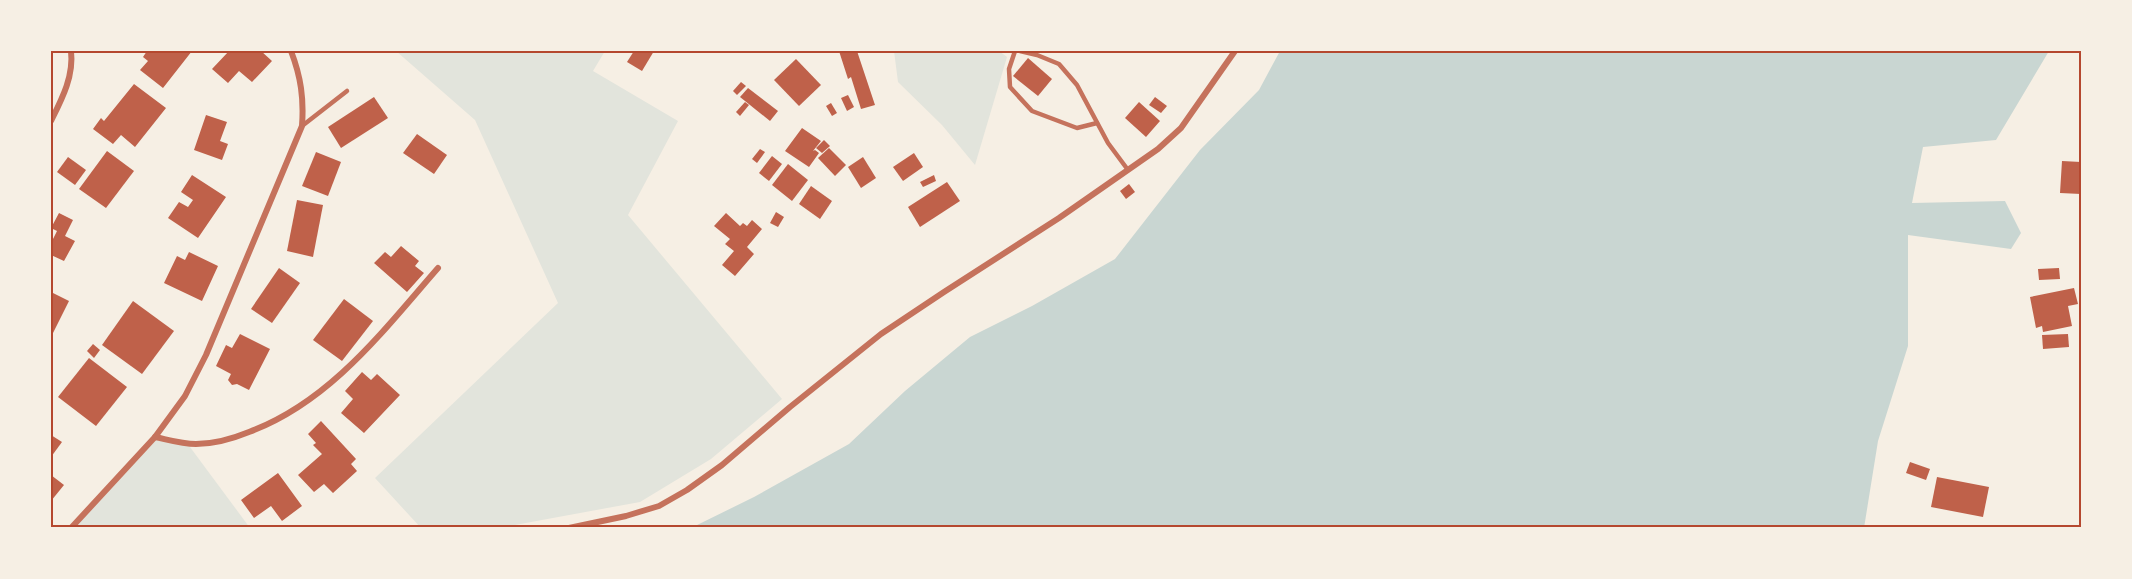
<svg xmlns="http://www.w3.org/2000/svg" width="2132" height="579" font-family="'Fira Sans Condensed',sans-serif">
<rect width="100%" height="100%" fill="#f6efe4"/>
<g fill="#e2e4dc">
<polygon points="396,51 605,51 593,71 678,121 628,215 782,399 711,459 640,502 498,528 421,528 375,478 558,303 475,120"/>
<polygon points="894,51 999,51 1007,57 975,165 942,125 898,82"/>
<polygon points="157,439 187,443 250,528 73,528"/>
</g>
<polygon fill="#c9d6d2" points="1280,51 2049,51 1996,140 1923,147 1912,203 2005,201 2021,233 2011,249 1908,235 1908,346 1878,441 1864,528 691,528 754,497 849,444 905,391 970,337 1032,306 1115,259 1200,150 1259,90"/>
<g fill="#bf614a">
<polygon points="147,51 192,51 163,88 140,70 148,61 143,57"/>
<polygon points="229,51 261,51 272,61 252,82 239,71 228,83 212,69"/>
<polygon points="634,51 654,51 642,71 627,62"/>
<polygon points="839,51 857,51 875,105 861,109 851,77 848,79"/>
<polygon points="1028,58 1052,79 1038,96 1013,76"/>
<polygon points="796,59 821,85 799,106 774,80"/>
<polygon points="741,82 746,86 737,95 733,91"/>
<polygon points="134,84 166,108 135,147 121,135 113,144 93,129 101,118 104,121"/>
<polygon points="748,88 778,111 770,121 740,97"/>
<polygon points="848,95 854,107 847,111 841,98"/>
<polygon points="374,97 388,118 341,148 328,127"/>
<polygon points="1155,97 1167,106 1161,113 1149,105"/>
<polygon points="745,102 749,105 740,116 736,112"/>
<polygon points="1139,102 1160,121 1146,137 1125,118"/>
<polygon points="831,103 837,113 832,116 826,106"/>
<polygon points="206,115 227,122 220,141 228,144 222,160 194,150"/>
<polygon points="802,128 821,141 813,151 815,150 819,153 809,167 785,151"/>
<polygon points="417,134 447,155 434,174 403,153"/>
<polygon points="824,140 830,146 822,153 816,148"/>
<polygon points="829,148 846,165 835,176 818,158"/>
<polygon points="760,149 765,152 757,163 752,159"/>
<polygon points="107,151 134,171 106,208 79,189"/>
<polygon points="316,152 341,162 328,196 302,186"/>
<polygon points="914,153 923,167 903,181 893,167"/>
<polygon points="772,156 782,164 769,181 759,173"/>
<polygon points="68,157 86,170 75,185 57,172"/>
<polygon points="863,157 876,178 861,188 848,167"/>
<polygon points="2062,161 2081,162 2081,194 2060,193"/>
<polygon points="788,164 808,180 792,201 772,185"/>
<polygon points="192,175 226,197 198,238 168,218 179,202 188,207 193,200 181,192"/>
<polygon points="934,175 936,181 923,187 920,182"/>
<polygon points="947,182 960,201 920,227 908,207"/>
<polygon points="1129,184 1135,192 1126,199 1120,191"/>
<polygon points="811,186 832,201 820,219 799,204"/>
<polygon points="297,200 323,205 313,257 287,251"/>
<polygon points="776,212 784,217 778,227 770,223"/>
<polygon points="59,213 73,220 65,236 75,241 64,261 51,255 51,243 57,231 51,228"/>
<polygon points="726,213 740,226 743,223 747,226 752,220 762,229 747,247 754,254 735,276 722,265 734,251 725,244 730,239 714,226"/>
<polygon points="401,246 419,261 415,266 424,273 407,292 374,263 385,252 391,257"/>
<polygon points="189,252 218,266 202,301 164,283 177,256 185,260"/>
<polygon points="279,268 300,283 272,323 251,309"/>
<polygon points="2059,268 2060,279 2039,280 2038,269"/>
<polygon points="2074,288 2078,304 2068,306 2072,326 2043,332 2042,326 2036,328 2030,297"/>
<polygon points="51,292 69,301 51,337"/>
<polygon points="344,299 373,321 342,361 313,340"/>
<polygon points="133,301 174,331 142,374 102,345"/>
<polygon points="240,334 270,349 249,390 237,384 232,385 228,380 231,374 216,366 226,345 232,348"/>
<polygon points="2068,334 2069,347 2043,349 2042,335"/>
<polygon points="93,344 100,350 94,358 87,351"/>
<polygon points="89,358 127,387 96,426 58,397"/>
<polygon points="362,372 371,380 377,374 400,395 364,433 341,413 353,399 345,391"/>
<polygon points="321,421 356,459 351,464 357,471 333,493 324,484 314,492 298,475 322,454 313,445 316,443 308,434"/>
<polygon points="51,435 62,442 51,457"/>
<polygon points="1910,462 1930,469 1926,480 1906,473"/>
<polygon points="278,473 302,506 282,521 271,506 254,518 241,500"/>
<polygon points="51,475 64,485 51,501"/>
<polygon points="1937,477 1989,487 1983,517 1931,507"/>
</g>
<g fill="none" stroke-linecap="round" stroke-linejoin="round">
<g stroke="#c5725c" stroke-width="4.5">
<polyline points="1015,51 1009,69 1010,87 1032,111 1077,128 1097,123"/>
<polyline points="1020,51 1037,55 1059,64 1077,85 1108,143 1128,170"/>
<polyline points="302,126 347,91"/>
</g>
<g stroke="#c5725c" stroke-width="6">
<path d="M51,121C62,99 74,76 71,51"/>
<path d="M155,437C169,440 182,444 196,444C215,444 232,439 249,432C330,402 383,331 438,268"/>
<path d="M71,528L155,437L185,396L206,355L302,126C304,99 301,77 291,51"/>
<polyline points="569,528 626,516 659,506 687,490 722,465 790,407 881,334 944,292 1059,218 1158,149 1181,128 1235,51"/>
</g>
</g>
<rect width="2132" height="579" fill="none" stroke="#f6efe4" stroke-width="105"/>
<rect x="52" y="52" width="2028" height="474" fill="none" stroke="#b5482f" stroke-width="2"/>
</svg>
